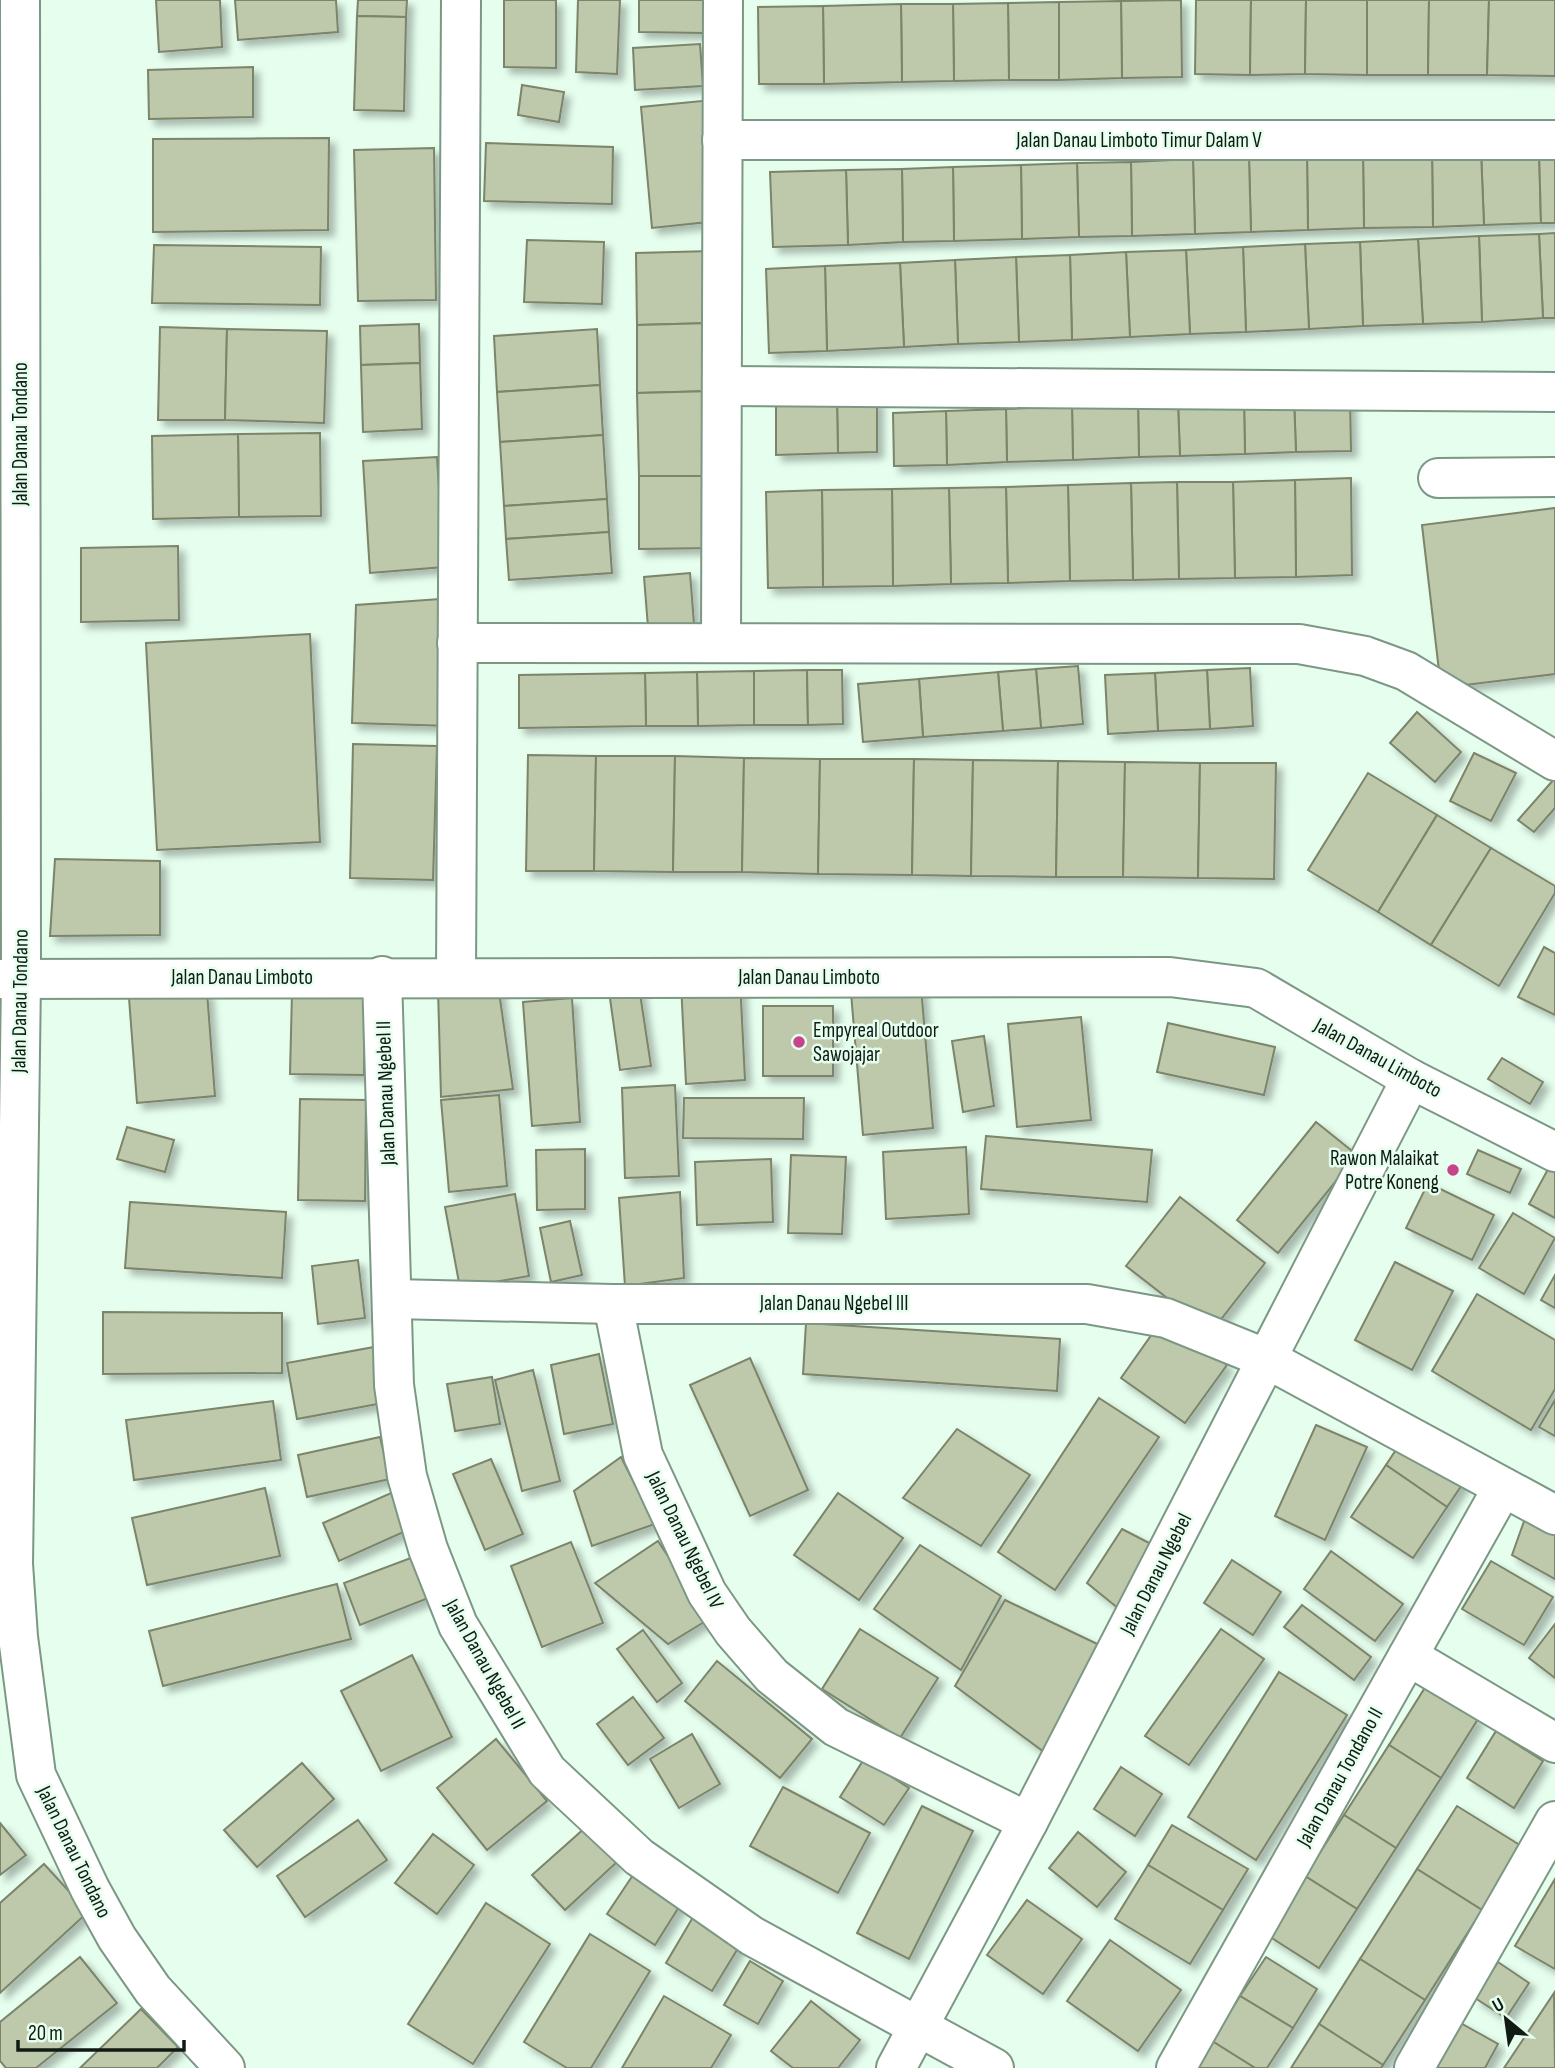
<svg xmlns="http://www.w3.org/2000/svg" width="1555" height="2068" font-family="'Sofia Sans Condensed',sans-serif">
<defs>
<filter id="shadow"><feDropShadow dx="6" dy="6" stdDeviation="3.5" flood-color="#0004"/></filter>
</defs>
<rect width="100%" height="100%" fill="#e5feed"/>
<g fill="#bec8aa" stroke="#7b8469" stroke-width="2" filter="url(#shadow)">
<polygon points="156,0 220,0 222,47 159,52"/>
<polygon points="235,0 336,0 338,32 238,40"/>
<polygon points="358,0 407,0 406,17 357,16"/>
<polygon points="504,0 556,0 556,68 504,67"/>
<polygon points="578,0 620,0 617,74 576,72"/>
<polygon points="639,0 705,0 704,33 639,32"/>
<polygon points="1181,0 1182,77 1122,78 1121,1"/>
<polygon points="1196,0 1251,0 1250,75 1195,74"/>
<polygon points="1251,0 1306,0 1305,74 1250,75"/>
<polygon points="1306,0 1367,0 1367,75 1305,74"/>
<polygon points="1367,0 1429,0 1428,75 1367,75"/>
<polygon points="1429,0 1489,0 1487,75 1428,75"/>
<polygon points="1489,0 1555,0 1555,76 1487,75"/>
<polygon points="1121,1 1122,78 1059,80 1059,2"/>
<polygon points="1059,2 1059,80 1009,80 1008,3"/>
<polygon points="1008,3 1009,80 954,81 953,4"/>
<polygon points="901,4 953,4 954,81 902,82"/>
<polygon points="901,4 902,82 824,84 823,6"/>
<polygon points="823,6 824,84 759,84 758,7"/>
<polygon points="357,16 406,17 404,111 354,110"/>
<polygon points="700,44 703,86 635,90 633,48"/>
<polygon points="253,67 253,117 149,119 148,70"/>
<polygon points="522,85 564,92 559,122 518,115"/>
<polygon points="712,100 708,222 652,228 641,107"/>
<polygon points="329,138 328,230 153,232 153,139"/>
<polygon points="486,143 613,147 612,204 484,201"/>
<polygon points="434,148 436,300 358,301 354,150"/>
<polygon points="1539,149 1541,223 1484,225 1481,151"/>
<polygon points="1539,149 1555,149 1555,223 1541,223"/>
<polygon points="1481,151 1484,225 1433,227 1432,152"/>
<polygon points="1432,152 1433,227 1364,228 1363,154"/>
<polygon points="1363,154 1364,228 1308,230 1307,156"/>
<polygon points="1307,156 1308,230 1251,232 1249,158"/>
<polygon points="1249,158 1251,232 1195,234 1193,159"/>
<polygon points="1193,159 1195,234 1132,236 1131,162"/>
<polygon points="1131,162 1132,236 1079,237 1077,163"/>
<polygon points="1077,163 1079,237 1022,239 1021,165"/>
<polygon points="1021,165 1022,239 954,241 953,167"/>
<polygon points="953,167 954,241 903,242 902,169"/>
<polygon points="902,169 903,242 848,245 846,170"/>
<polygon points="846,170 848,245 773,247 770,172"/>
<polygon points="1555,233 1555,318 1543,318 1539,234"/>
<polygon points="1539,234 1543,318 1482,322 1479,236"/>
<polygon points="1479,236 1482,322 1423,324 1418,239"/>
<polygon points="1418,239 1423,324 1363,326 1360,242"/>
<polygon points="527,240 604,242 602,304 524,302"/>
<polygon points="1360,242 1363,326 1309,329 1305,244"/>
<polygon points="1305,244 1309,329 1246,332 1243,247"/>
<polygon points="154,245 321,247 320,305 152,303"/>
<polygon points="1243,247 1246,332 1190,334 1186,250"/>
<polygon points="1186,250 1190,334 1130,337 1126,252"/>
<polygon points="712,251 712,323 637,325 636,253"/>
<polygon points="1126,252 1130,337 1072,340 1070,255"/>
<polygon points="1070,255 1072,340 1019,342 1016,257"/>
<polygon points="1016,257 1019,342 958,344 955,260"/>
<polygon points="955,260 958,344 904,347 900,263"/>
<polygon points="900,263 904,347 827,351 825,266"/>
<polygon points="825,266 827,351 769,353 766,269"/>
<polygon points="712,323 713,391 637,393 637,325"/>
<polygon points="419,324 420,363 361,365 360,326"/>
<polygon points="160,327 227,329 225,420 158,420"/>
<polygon points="227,329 327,331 324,423 225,420"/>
<polygon points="597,329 600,385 497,392 494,336"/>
<polygon points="420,363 422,429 363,432 361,365"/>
<polygon points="600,385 603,435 500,442 497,392"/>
<polygon points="713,391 714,476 639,476 637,393"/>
<polygon points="1350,397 1351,451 1296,452 1294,398"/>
<polygon points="1294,398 1296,452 1245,454 1244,400"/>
<polygon points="877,400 877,452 838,453 837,401"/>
<polygon points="1244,400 1245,454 1180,456 1178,403"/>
<polygon points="837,401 838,453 776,455 776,402"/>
<polygon points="1178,403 1180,456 1139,457 1138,404"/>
<polygon points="1138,404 1139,457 1073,460 1072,406"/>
<polygon points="1072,406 1073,460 1007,462 1006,409"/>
<polygon points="1006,409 1007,462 947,465 946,411"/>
<polygon points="946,411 947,465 894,466 893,413"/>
<polygon points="320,433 321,516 239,517 238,434"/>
<polygon points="238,434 239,517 153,519 152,436"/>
<polygon points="603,435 607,499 504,506 500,442"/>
<polygon points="437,457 444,567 370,573 363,461"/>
<polygon points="639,476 714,476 714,548 639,549"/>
<polygon points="1351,478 1352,575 1296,577 1295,480"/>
<polygon points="1295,480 1296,577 1235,578 1233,482"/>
<polygon points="1177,482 1233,482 1235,578 1179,579"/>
<polygon points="1177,482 1179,579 1133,580 1131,483"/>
<polygon points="1131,483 1133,580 1070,581 1068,485"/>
<polygon points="1068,485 1070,581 1008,583 1006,487"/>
<polygon points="1006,487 1008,583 951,584 949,488"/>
<polygon points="949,488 951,584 893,586 892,489"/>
<polygon points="892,489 893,586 823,587 822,490"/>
<polygon points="822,490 823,587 768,588 766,492"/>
<polygon points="607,499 609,532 506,539 504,506"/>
<polygon points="1555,508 1555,674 1441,688 1422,525"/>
<polygon points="609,532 612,573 509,580 506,539"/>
<polygon points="178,546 179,620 81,622 81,548"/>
<polygon points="690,573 694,624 648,627 644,577"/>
<polygon points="454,598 451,726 352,723 356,605"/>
<polygon points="310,634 320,842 157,850 146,643"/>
<polygon points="1078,666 1083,724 1041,728 1036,669"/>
<polygon points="1250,668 1253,726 1210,729 1207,670"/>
<polygon points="1036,669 1041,728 1003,731 998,672"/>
<polygon points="807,670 808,725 754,725 754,671"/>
<polygon points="807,670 842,670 843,724 808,725"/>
<polygon points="1207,670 1210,729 1158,731 1155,673"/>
<polygon points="754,671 754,725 698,726 697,672"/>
<polygon points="697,672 698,726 646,726 645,673"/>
<polygon points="998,672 1003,731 923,737 919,679"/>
<polygon points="645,673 646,726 519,728 519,675"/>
<polygon points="1155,673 1158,731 1108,734 1105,675"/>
<polygon points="919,679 923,737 863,742 858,684"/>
<polygon points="1417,712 1461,752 1435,782 1390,743"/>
<polygon points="353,744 437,746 433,880 350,878"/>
<polygon points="1474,753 1516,773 1491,821 1450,801"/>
<polygon points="528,755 596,756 594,871 526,871"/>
<polygon points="596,756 675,756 673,872 594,871"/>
<polygon points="675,756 744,758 742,872 673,872"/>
<polygon points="744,758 820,759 818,874 742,872"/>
<polygon points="820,759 914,759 912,875 818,874"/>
<polygon points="914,759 973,760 971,876 912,875"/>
<polygon points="973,760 1058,761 1056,877 971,876"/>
<polygon points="1058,761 1125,762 1123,877 1056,877"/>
<polygon points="1125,762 1200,763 1198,878 1123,877"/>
<polygon points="1200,763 1276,763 1274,879 1198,878"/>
<polygon points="1368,773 1437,815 1378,912 1308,870"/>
<polygon points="1555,778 1555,808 1534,832 1518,820"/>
<polygon points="1437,815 1491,848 1431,945 1378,912"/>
<polygon points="1491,848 1555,886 1555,893 1499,986 1431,945"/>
<polygon points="55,859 160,861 160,935 50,936"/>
<polygon points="1544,947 1555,953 1555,1015 1518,997"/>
<polygon points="740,980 745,1080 686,1084 681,983"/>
<polygon points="498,985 513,1089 441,1097 438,989"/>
<polygon points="639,987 651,1066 620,1070 609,991"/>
<polygon points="921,987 933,1128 863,1135 851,993"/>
<polygon points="207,992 215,1096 137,1103 129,998"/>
<polygon points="292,993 365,993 364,1075 290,1074"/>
<polygon points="572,998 580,1122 532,1126 523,1002"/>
<rect x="763" y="1006" width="70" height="70"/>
<polygon points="1081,1017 1091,1120 1017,1127 1008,1024"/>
<polygon points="1168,1023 1275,1047 1264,1095 1157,1072"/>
<polygon points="984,1036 994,1106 963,1112 952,1041"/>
<polygon points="1502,1058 1543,1082 1530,1104 1488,1079"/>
<polygon points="675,1085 679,1176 625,1178 622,1088"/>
<polygon points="499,1095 507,1186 449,1192 441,1100"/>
<polygon points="684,1098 804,1098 803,1139 683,1138"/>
<polygon points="300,1099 366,1100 365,1201 298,1200"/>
<polygon points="1316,1122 1357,1155 1278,1253 1237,1220"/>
<polygon points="127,1127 174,1140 165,1172 117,1159"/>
<polygon points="986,1136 1152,1150 1147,1202 981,1189"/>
<polygon points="966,1147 969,1214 886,1219 883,1152"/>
<polygon points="585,1149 585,1209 537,1210 536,1150"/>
<polygon points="1478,1150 1521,1169 1510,1193 1467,1174"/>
<polygon points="791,1155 846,1157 842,1234 788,1233"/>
<polygon points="771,1159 773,1222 697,1225 695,1162"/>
<polygon points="1553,1160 1555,1161 1555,1218 1529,1204"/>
<polygon points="1428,1183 1494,1215 1472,1260 1406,1228"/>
<polygon points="680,1192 684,1278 625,1286 619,1198"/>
<polygon points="515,1194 529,1276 460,1288 445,1207"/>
<polygon points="1180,1197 1265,1263 1211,1332 1126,1266"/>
<polygon points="130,1202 286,1212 282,1278 125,1268"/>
<polygon points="1513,1213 1555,1238 1524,1294 1479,1268"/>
<polygon points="570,1221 582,1275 551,1282 540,1228"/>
<polygon points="358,1260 365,1318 318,1324 312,1266"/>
<polygon points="1395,1262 1453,1291 1412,1370 1355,1340"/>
<polygon points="1555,1275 1555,1308 1541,1300"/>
<polygon points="1477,1294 1555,1340 1555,1389 1531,1430 1432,1371"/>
<polygon points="103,1312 282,1313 282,1373 103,1374"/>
<polygon points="1162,1320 1227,1365 1185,1423 1121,1378"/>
<polygon points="806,1323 1060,1339 1057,1391 803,1374"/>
<polygon points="374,1347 383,1403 297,1419 287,1363"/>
<polygon points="599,1354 613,1424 564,1434 551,1365"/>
<polygon points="750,1358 808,1490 750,1516 690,1385"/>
<polygon points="533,1370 560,1481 522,1491 495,1380"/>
<polygon points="492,1377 500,1424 455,1431 447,1384"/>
<polygon points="1099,1398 1159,1437 1055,1590 998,1552"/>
<polygon points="1555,1400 1555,1436 1539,1427"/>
<polygon points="273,1401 281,1460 134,1480 126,1420"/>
<polygon points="1316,1425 1367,1447 1325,1540 1275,1516"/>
<polygon points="957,1429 1030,1475 981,1546 903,1498"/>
<polygon points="380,1437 390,1479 307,1497 298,1455"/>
<polygon points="1403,1439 1468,1476 1447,1507 1386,1465"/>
<polygon points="621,1457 655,1524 592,1546 574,1491"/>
<polygon points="491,1459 523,1534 485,1550 453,1474"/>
<polygon points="1386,1465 1447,1507 1413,1558 1351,1517"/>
<polygon points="265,1488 280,1556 147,1585 132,1518"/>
<polygon points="391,1493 408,1530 339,1561 323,1523"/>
<polygon points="838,1493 903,1538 859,1600 794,1555"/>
<polygon points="1528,1510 1555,1530 1555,1579 1512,1555"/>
<polygon points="1122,1529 1157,1547 1124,1613 1087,1583"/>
<polygon points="658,1541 709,1619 668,1644 595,1583"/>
<polygon points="571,1542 603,1623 542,1647 511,1566"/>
<polygon points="920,1545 1001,1596 961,1670 874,1609"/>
<polygon points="1331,1551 1403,1604 1375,1641 1304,1589"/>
<polygon points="416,1556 431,1597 360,1625 344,1583"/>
<polygon points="1232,1560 1281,1592 1253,1635 1204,1603"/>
<polygon points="1491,1561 1553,1597 1524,1645 1462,1609"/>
<polygon points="337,1584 351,1639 163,1686 149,1631"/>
<polygon points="1005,1600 1112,1651 1044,1752 955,1686"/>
<polygon points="1302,1605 1371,1657 1354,1680 1284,1627"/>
<polygon points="1555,1624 1555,1678 1529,1658"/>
<polygon points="860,1629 938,1678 900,1738 822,1689"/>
<polygon points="1221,1629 1264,1659 1189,1765 1145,1736"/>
<polygon points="643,1630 682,1683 657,1702 617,1649"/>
<polygon points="412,1655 452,1737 381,1771 341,1691"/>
<polygon points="717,1661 812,1739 780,1778 685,1701"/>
<polygon points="1279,1672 1347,1715 1256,1860 1188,1817"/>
<polygon points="1426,1686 1478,1719 1441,1778 1389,1745"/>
<polygon points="633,1697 664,1738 628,1765 597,1724"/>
<polygon points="1496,1731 1543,1761 1514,1808 1467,1778"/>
<polygon points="692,1734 720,1784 679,1808 650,1759"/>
<polygon points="496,1739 547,1801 487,1850 437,1788"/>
<polygon points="1389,1745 1441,1778 1396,1848 1344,1815"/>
<polygon points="864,1759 909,1788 884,1825 840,1797"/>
<polygon points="302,1763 334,1799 257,1867 224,1830"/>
<polygon points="1121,1767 1162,1794 1135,1836 1094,1809"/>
<polygon points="783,1787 870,1833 838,1893 750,1846"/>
<polygon points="922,1806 973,1831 909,1959 857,1933"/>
<polygon points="1457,1806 1523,1847 1482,1910 1417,1869"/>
<polygon points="1344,1815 1396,1848 1357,1909 1305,1876"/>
<polygon points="358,1820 387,1860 305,1917 277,1876"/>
<polygon points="0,1823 26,1855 0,1875"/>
<polygon points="1172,1825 1248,1869 1223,1910 1148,1865"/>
<polygon points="586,1827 618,1861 565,1910 532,1875"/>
<polygon points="1078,1832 1126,1872 1097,1907 1049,1868"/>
<polygon points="433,1834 474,1865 437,1914 395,1883"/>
<polygon points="44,1864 88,1912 0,1993 0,1903"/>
<polygon points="1148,1865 1223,1910 1190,1964 1115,1919"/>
<polygon points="637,1869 684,1899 655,1945 607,1914"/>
<polygon points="1417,1869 1482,1910 1425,2000 1360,1959"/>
<polygon points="1305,1876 1357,1909 1319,1968 1267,1935"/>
<polygon points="1555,1879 1555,1969 1515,1946"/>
<polygon points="1027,1900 1082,1939 1043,1994 987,1955"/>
<polygon points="486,1903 550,1944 473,2064 408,2024"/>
<polygon points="696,1912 743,1940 712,1991 666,1963"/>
<polygon points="590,1934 650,1971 591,2068 567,2068 524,2042"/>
<polygon points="1110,1940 1181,1990 1138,2051 1067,2001"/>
<polygon points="80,1957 117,2003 36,2068 6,2068 0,2061 0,2022"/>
<polygon points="1266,1957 1317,1989 1293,2028 1240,1996"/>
<polygon points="1360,1959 1425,2000 1383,2065 1319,2024"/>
<polygon points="750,1961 783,1981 758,2024 724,2005"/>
<polygon points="1498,1962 1529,1983 1506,2018 1475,1998"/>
<polygon points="1554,1993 1555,2068 1504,2068"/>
<polygon points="664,1996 731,2035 711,2068 622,2068"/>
<polygon points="1240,1996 1293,2028 1267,2068 1255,2068 1212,2041"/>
<polygon points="811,2001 860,2040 838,2068 793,2068 771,2051"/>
<polygon points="141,2009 178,2047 157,2068 80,2068"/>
<polygon points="1457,2021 1498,2044 1485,2068 1431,2068"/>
<polygon points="1319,2024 1383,2065 1381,2068 1291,2068"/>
<polygon points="1212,2041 1255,2068 1195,2068"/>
</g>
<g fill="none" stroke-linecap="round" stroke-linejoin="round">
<defs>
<g id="minor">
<polyline points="20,0 21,979 13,1564 18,1637 36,1775 90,1889 117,1938 153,1990 225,2068"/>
<polyline points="722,140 1555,140"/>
<polyline points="722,386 1555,392"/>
<polyline points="1438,478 1555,477"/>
<polyline points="721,642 723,0"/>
<polyline points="457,643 1299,644 1365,656 1406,671 1555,761"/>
<polyline points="382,976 394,1385 407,1476 428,1549 458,1625 547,1771 639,1857 752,1936 994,2068"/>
<polyline points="456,976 461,0"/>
<polyline points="0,979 1170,977 1256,988 1411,1079 1555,1152"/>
<polyline points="393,1299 613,1304 1087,1304 1166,1318 1267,1359 1555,1515"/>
<polyline points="613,1304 643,1455 707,1593 733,1631 772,1676 836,1727 1028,1822"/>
<polyline points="1408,1656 1555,1743"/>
<polyline points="896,2068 1028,1822 1411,1079"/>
<polyline points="1176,2068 1503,1487"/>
<polyline points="1414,2068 1555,1821"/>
</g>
</defs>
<use href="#minor" stroke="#7c9885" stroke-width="42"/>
<use href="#minor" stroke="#fff" stroke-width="38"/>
</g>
<g fill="#c8448a" stroke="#e5feed" stroke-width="2.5">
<circle cx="799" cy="1042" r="7"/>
<circle cx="1453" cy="1170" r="7"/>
</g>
<g text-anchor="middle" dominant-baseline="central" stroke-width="5" stroke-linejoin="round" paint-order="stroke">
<g font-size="21" fill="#101b14" stroke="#e5feed">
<text x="1139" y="140">Jalan Danau Limboto Timur Dalam V</text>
<text transform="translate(20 434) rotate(-90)">Jalan Danau Tondano</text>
<text x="242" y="977">Jalan Danau Limboto</text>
<text x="809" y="977">Jalan Danau Limboto</text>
<text transform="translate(20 1001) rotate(-89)">Jalan Danau Tondano</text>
<text transform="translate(1378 1058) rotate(29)">Jalan Danau Limboto</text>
<text transform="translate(386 1093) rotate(-92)">Jalan Danau Ngebel II</text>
<text x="834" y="1303">Jalan Danau Ngebel III</text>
<text transform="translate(685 1540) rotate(64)">Jalan Danau Ngebel IV</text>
<text transform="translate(1156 1574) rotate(-63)">Jalan Danau Ngebel</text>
<text transform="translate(485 1664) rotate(61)">Jalan Danau Ngebel II</text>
<text transform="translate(1340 1777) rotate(-61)">Jalan Danau Tondano II</text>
<text transform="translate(74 1852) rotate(64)">Jalan Danau Tondano</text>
</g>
<g font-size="21" fill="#101b14" stroke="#e5feed" text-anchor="start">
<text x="813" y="1030">Empyreal Outdoor<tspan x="813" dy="24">Sawojajar</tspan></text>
<text x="1439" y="1158" text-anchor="end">Rawon Malaikat<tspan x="1439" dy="24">Potre Koneng</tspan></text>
</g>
</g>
<g transform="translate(1506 2019) rotate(331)" stroke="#e5feed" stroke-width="5" paint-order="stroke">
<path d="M0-5L12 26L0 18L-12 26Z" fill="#101b14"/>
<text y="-10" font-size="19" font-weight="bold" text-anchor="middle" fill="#101b14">U</text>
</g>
<path d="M18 2040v10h166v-10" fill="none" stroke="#101b14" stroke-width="3.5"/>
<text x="28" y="2040" font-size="21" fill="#101b14" stroke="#e5feed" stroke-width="5" paint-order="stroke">20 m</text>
</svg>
